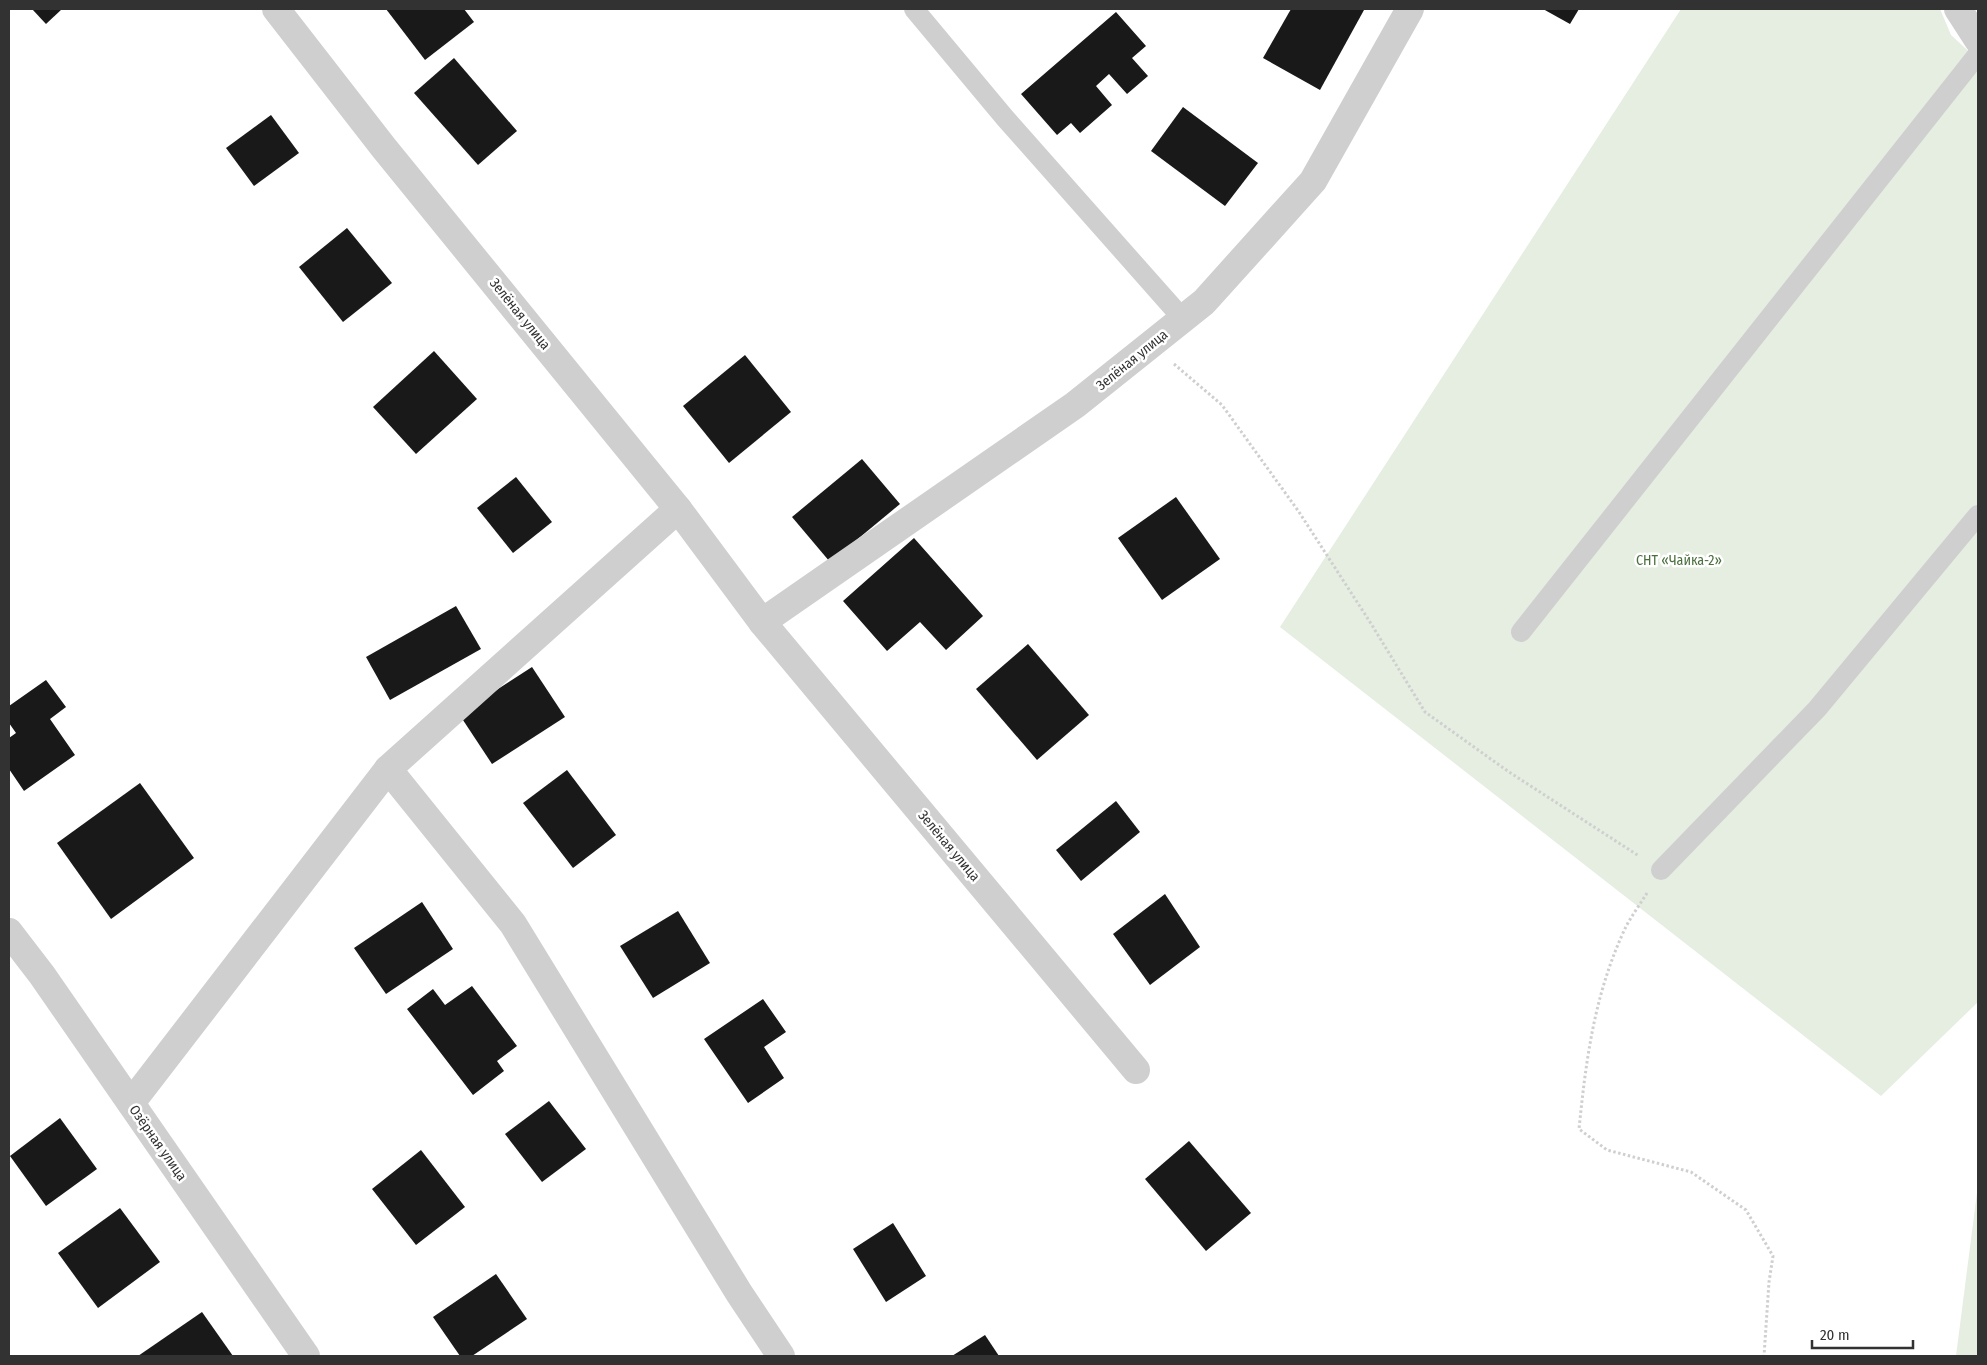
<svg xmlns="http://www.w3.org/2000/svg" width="1987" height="1365" font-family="'Fira Sans Condensed',sans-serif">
<rect width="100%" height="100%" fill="#fff"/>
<g fill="#e5eee0">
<polygon points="1681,9 1940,9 1951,35 1978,60 1978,1002 1881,1096 1280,627"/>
<polygon points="1978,1185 1978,1356 1956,1356"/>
</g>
<g fill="#191919">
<polygon points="32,9 62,9 46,24"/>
<polygon points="386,9 464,9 474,22 425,60"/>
<polygon points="1291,9 1364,10 1320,90 1263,58"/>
<polygon points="1543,9 1579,9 1570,24"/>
<polygon points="1116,12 1146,46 1132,58 1148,76 1127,94 1109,74 1096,86 1112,105 1080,133 1071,123 1057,135 1021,94"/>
<polygon points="454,58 517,131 478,165 414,93"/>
<polygon points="1183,107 1258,163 1225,206 1151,151"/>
<polygon points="271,115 299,153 254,186 226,148"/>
<polygon points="347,228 392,283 343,322 299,267"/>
<polygon points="434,351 477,399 416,454 373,407"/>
<polygon points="745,355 791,412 729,463 683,406"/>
<polygon points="862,459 900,504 830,562 792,517"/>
<polygon points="516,477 552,522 513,553 477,508"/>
<polygon points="1176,497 1220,559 1162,600 1118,538"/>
<polygon points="914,538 983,616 946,650 920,622 887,651 843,601"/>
<polygon points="456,606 481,649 390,700 366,657"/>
<polygon points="1028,644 1089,715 1037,760 976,689"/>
<polygon points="532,667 565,717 492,764 459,714"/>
<polygon points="46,680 66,707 50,719 75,755 24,791 9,769 9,738 16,733 9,723 9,706"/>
<polygon points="567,770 616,835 573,868 523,803"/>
<polygon points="140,783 194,858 111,919 57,843"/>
<polygon points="1116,801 1140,832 1081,881 1056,850"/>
<polygon points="1165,894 1200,947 1150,985 1113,934"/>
<polygon points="422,902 453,949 386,994 354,948"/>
<polygon points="678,911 710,963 653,998 620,946"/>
<polygon points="472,986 517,1046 497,1061 504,1071 473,1095 407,1009 433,989 445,1005"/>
<polygon points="763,999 786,1032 764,1047 784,1078 748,1103 704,1039"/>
<polygon points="549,1101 586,1149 542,1182 505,1134"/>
<polygon points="60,1118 97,1169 46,1206 10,1156"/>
<polygon points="1189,1141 1251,1213 1206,1251 1145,1179"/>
<polygon points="421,1150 465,1207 416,1245 372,1189"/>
<polygon points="120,1208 160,1262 98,1308 58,1253"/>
<polygon points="893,1223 926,1276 886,1302 853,1249"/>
<polygon points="496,1274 527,1319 472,1356 460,1356 433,1317"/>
<polygon points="202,1312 233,1356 138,1356"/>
<polygon points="985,1335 999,1356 952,1356"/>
</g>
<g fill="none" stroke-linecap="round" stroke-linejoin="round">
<g stroke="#cfcfcf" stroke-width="3" stroke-dasharray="2.5 2.5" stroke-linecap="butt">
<polyline points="1174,364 1222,405 1299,512 1370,622 1425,712 1509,772 1639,856"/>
<path d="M1647,893C1639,906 1629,919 1623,933C1594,997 1586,1060 1579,1129L1607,1150L1691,1172L1746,1210L1773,1256L1769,1282L1764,1356"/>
</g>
<g stroke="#cfcfcf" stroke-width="20">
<polyline points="914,9 1005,118 1183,319"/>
<polyline points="1521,632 1978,54"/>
<polyline points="1661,870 1817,709 1978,515"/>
</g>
<g stroke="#cfcfcf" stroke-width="28">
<polyline points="276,9 384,148 678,509 762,622 1136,1070"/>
<polyline points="1958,9 1978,40"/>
<polyline points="762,622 1075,405 1204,302 1313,181 1410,9"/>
<polyline points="388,769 513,924 739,1293 781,1356"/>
<polyline points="9,932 42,975 306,1356"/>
<polyline points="131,1103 388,769 678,509"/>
</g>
</g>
<g text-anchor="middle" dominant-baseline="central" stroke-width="5" stroke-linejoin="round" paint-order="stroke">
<g font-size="14" fill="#323232" stroke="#fff">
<text transform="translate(520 314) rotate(51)">Зелёная улица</text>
<text transform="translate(1132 360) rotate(-39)">Зелёная улица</text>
<text transform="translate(949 846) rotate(50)">Зелёная улица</text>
<text transform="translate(158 1143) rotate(55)">Озёрная улица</text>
</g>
<g font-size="14" fill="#4a6f3d" stroke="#fff">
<text x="1679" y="560">СНТ «Чайка-2»</text>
</g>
</g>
<rect width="1987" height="1365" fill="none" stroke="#323232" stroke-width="20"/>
<path d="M1812 1340v8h101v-8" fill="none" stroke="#323232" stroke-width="2.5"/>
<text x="1820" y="1340" font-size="15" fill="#323232" stroke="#ffffff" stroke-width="4" paint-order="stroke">20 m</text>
</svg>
